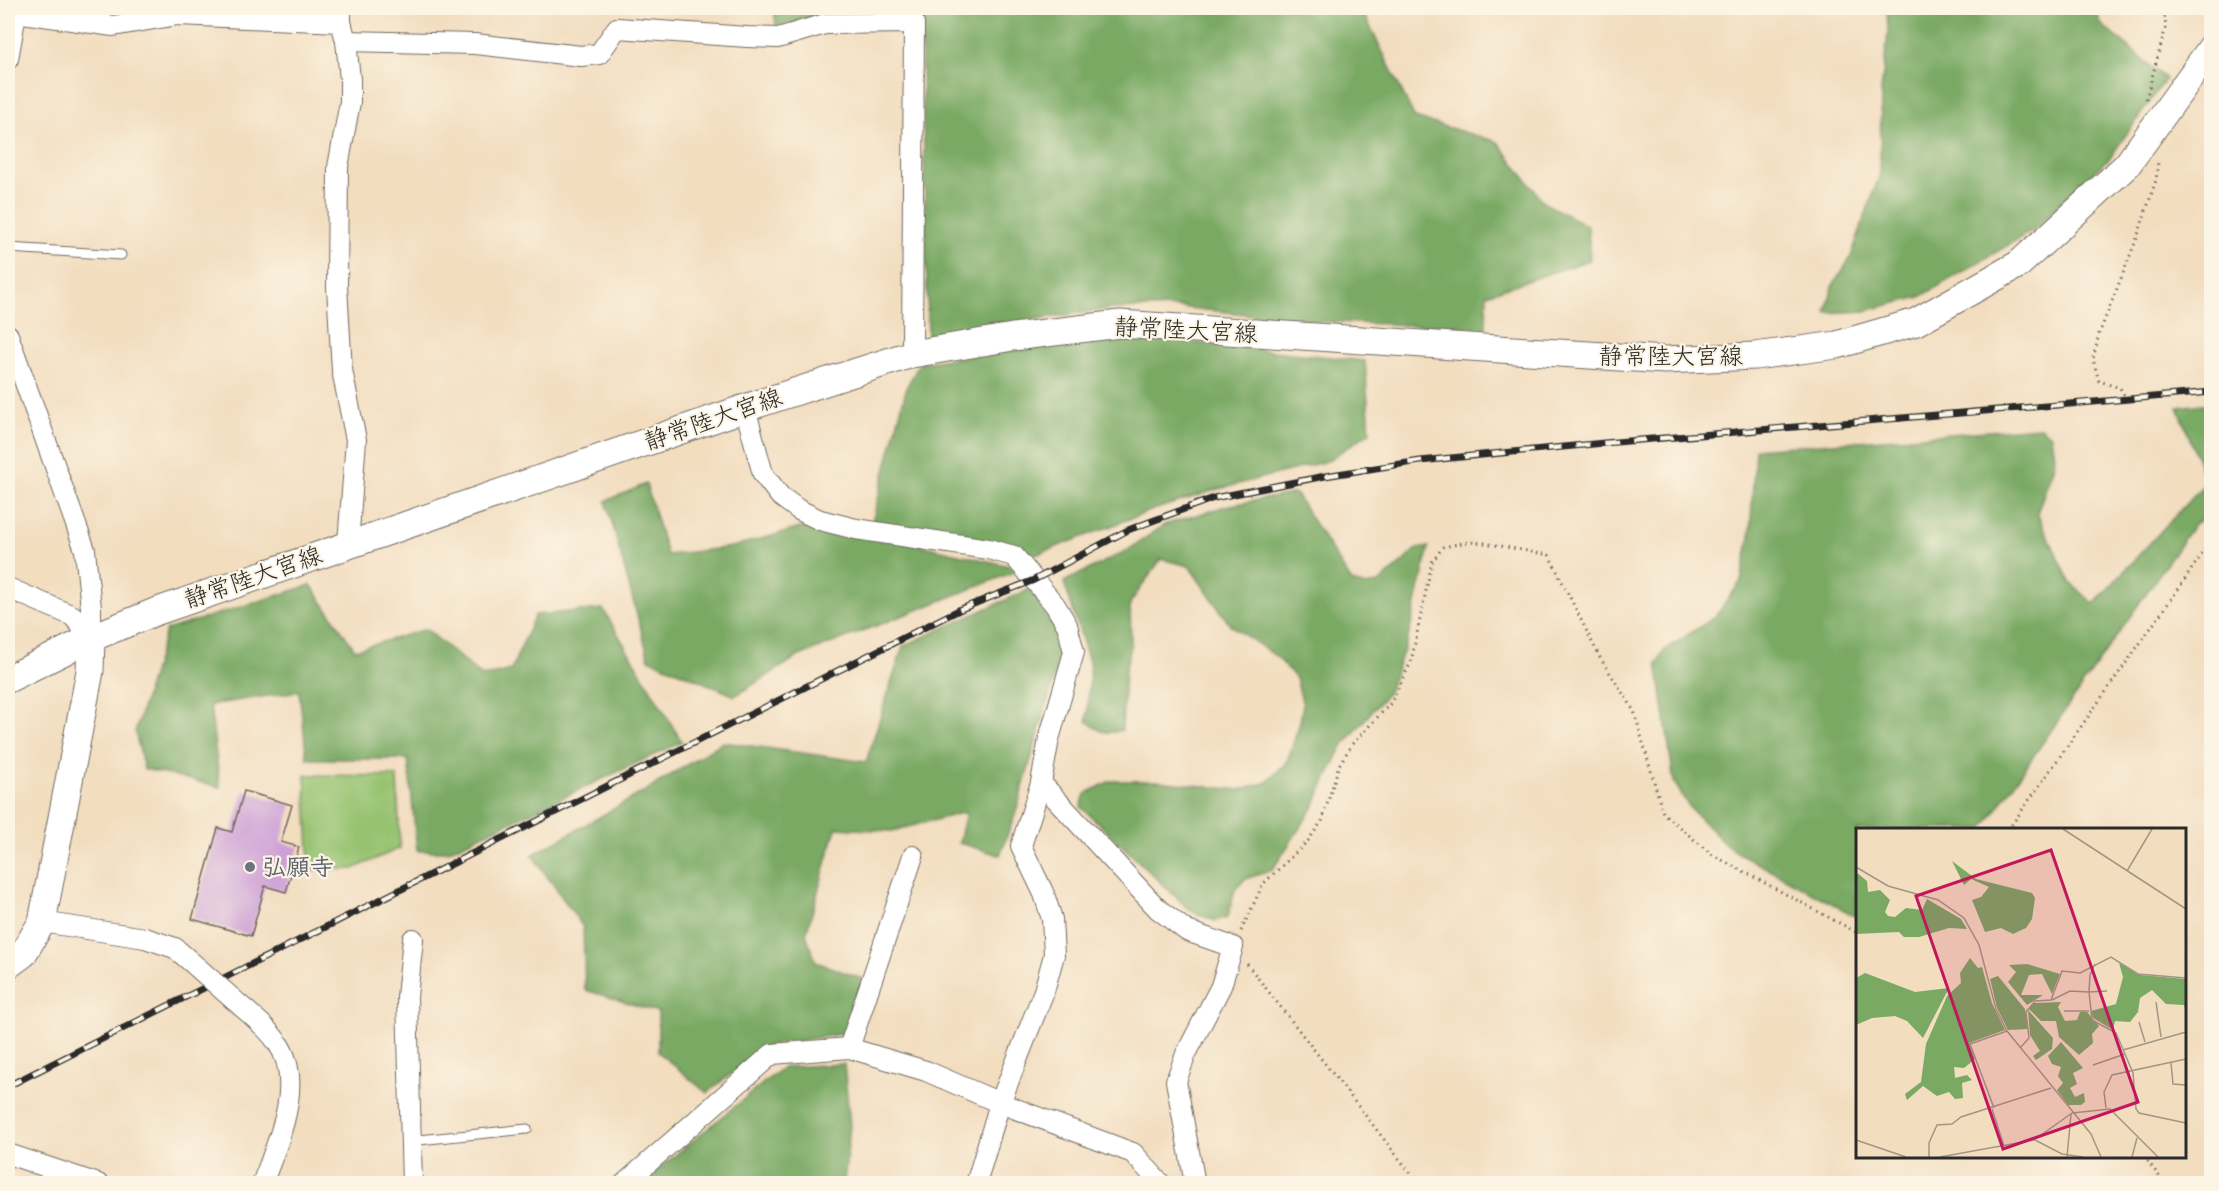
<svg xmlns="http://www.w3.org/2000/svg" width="2219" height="1191" font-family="Caveat,'Klee One',sans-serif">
<rect width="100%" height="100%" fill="#fcf5e5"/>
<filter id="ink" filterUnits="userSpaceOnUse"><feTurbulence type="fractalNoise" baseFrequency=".0167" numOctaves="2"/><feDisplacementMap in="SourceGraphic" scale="12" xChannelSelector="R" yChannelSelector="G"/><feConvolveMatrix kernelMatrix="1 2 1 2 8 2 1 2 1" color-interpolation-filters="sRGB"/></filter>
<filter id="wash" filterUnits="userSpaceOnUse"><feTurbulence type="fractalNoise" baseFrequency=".008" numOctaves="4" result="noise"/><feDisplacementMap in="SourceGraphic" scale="24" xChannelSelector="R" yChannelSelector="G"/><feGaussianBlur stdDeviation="1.35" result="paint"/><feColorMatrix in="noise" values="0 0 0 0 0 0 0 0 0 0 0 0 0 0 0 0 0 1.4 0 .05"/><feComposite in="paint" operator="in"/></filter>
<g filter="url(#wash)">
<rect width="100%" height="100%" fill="#f2ddbf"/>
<polygon fill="#97c371" stroke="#61774e" stroke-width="1.5" points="305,775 397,776 400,848 353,869 310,870"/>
<g fill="#79a963" stroke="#526a47" stroke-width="1.5">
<polygon points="774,8 1361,8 1415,118 1498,142 1544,203 1588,226 1590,260 1487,294 1486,328 1308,321 1179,307 1111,309 1037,319 928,338 921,19 827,15 776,26"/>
<polygon points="1887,8 2098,8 2096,11 2101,24 2166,79 2111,156 2032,231 1920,297 1865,311 1826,313 1833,285 1850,259 1880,174 1881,91 1888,33"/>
<polygon points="1125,335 1365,361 1370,432 1327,461 1215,490 1153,510 1038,554 872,522 907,386 920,363"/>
<polygon points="2211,403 2211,515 2194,524 1983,829 1858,830 1857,917 1729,848 1689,807 1674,782 1657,663 1665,650 1716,616 1741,581 1750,537 1755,449 2040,427 2051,436 2055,463 2037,513 2070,582 2094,604 2206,482 2178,407"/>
<polygon points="646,484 667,555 732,547 822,522 1022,569 799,656 735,696 649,659 606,501"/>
<path d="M1295,493L1352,582L1366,586L1379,583L1417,549L1429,547L1407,642L1388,692L1342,747L1313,808L1272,870L1245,879L1235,890L1228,917L1215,921L1191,911L1081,807L1085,794L1110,781H1157L1240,790L1267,782L1287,762L1300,722L1303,705L1296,678L1277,657L1230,625L1189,566L1161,559L1130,603L1131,646L1125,672L1122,730C1107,735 1099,732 1087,721L1090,665L1064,582L1128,550L1164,525L1226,506Z"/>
<polygon points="311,585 355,650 426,629 483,677 511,670 535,615 603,609 682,742 448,851 417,851 408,759 307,759 299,691 210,705 220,787 144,769 135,732 166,630"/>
<polygon points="1030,589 1064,644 1015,815 1000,855 959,843 966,812 892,831 836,828 806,934 816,962 863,979 846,1033 766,1046 707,1093 658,1052 658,1012 585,990 583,927 532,855 647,790 723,742 866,762 903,646"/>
<polygon points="844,1064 850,1126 844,1183 641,1183 783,1067"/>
</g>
<g id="blocks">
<polygon fill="#cda0d6" points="244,791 292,805 281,842 299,847 286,892 265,886 251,936 192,919 218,828 232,832"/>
</g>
</g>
<g filter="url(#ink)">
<use href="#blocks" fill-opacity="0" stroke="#71695f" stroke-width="1.5"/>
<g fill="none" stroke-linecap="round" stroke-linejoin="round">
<defs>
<g id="service">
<polyline points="8,248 121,255"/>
<polyline points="409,1141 527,1129"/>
</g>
<g id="minor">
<polyline points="341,8 341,22 346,41 350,79 350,102 338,167 337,287 342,370 356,440 348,543"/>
<polyline points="16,12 113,26 178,15 341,22"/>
<polyline points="346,41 475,44 581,56 599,54 617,28 747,37 778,38 825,24 914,23 912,354"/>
<polyline points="8,59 17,8"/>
<polyline points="8,335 85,550 91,608 91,638"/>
<polyline points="745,408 763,474 780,496 799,510 820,520 856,529 988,549 1014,556 1055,605 1067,625 1074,652 1049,739 1041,783 1158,909 1187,931 1233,947 1221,986 1186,1054 1176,1081 1195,1184"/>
<polyline points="8,588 73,616 91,638"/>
<polyline points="42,922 145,938 175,948 198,968"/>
<path d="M234,1000C249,1013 266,1026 277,1042C306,1082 277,1144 262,1184"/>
<polyline points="849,1048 913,856"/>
<polyline points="8,1154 98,1184"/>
<polyline points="412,1184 407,997 413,939"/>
<polyline points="624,1184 772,1054 849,1048 926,1071 1000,1103 1044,991 1054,955 1052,919 1044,894 1021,846 1041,783"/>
<polyline points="976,1184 1000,1103 1133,1153 1161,1184"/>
</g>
<g id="secondary">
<polyline points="8,679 91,638 155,612 745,408 912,354 1013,337 1120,324 1665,360 1755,356 1837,345 1916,322 2019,264 2127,165 2212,47"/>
<polyline points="8,965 23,954 42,922 90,671 91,638"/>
</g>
</defs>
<use href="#service" stroke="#71695f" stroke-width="11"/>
<use href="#minor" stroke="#71695f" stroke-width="22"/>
<use href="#secondary" stroke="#71695f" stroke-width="29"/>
<g stroke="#71695f" stroke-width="3" stroke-dasharray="1.5 4.5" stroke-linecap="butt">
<polyline points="2146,99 2166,27 2163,8"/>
<polyline points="2127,400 2120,388 2099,381 2093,359 2099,334 2137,238 2156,180 2158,162"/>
<polyline points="2008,830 2179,588 2212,539"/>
<polyline points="1241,931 1263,884 1308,841 1322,821 1339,765 1353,743 1391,703 1411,662 1432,562 1443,547 1468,542 1484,543 1549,555 1599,656 1634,711 1663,813 1711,854 1858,933"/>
<polyline points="1247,964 1419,1184"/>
<polyline points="2144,1156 2165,1184"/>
</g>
<use href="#service" stroke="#fff" stroke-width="9"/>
<use href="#minor" stroke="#fff" stroke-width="20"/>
<use href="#secondary" stroke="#fff" stroke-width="27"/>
<defs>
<polyline id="rail" points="8,1086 961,609 1034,580 1128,530 1214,498 1325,476 1420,461 1604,443 2212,392"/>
</defs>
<use href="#rail" stroke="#2b2b2b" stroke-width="7"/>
<use href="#rail" stroke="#fcf5e5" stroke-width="4.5" stroke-dasharray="14" stroke-linecap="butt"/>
<defs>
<polyline id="minor-bridge" points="198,968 234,1000"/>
</defs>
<use href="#minor-bridge" stroke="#71695f" stroke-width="22" stroke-linecap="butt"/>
<use href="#minor-bridge" stroke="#fff" stroke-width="20"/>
</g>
</g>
<circle fill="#6b7280" stroke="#fcf5e5" stroke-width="2" cx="250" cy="867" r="6"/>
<g text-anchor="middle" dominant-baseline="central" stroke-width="4.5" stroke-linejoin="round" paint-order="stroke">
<g font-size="24" fill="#2b2b2b" stroke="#fcf5e5">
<text transform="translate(1186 330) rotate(3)">静常陸大宮線</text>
<text x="1671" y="356">静常陸大宮線</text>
<text transform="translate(713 419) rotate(-19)">静常陸大宮線</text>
<text transform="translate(253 577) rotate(-19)">静常陸大宮線</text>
</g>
<g font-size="24" font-weight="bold" fill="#5b616d" stroke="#fcf5e5" text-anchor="start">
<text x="262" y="867">弘願寺</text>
</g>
</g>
<g transform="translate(1856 828)">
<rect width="330" height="330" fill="#f2ddbf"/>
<path d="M96,33L120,51L176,65L179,70L176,91L170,100L157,106L145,100L129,104L116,72L125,69L133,59L115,51L108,57ZM0,44L11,53L12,64L24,62L34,72L29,84L32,88L39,89L50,80L66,82L71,71L105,91L111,101L93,100L63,109H48L43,104L0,106ZM114,130L122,140L126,139L136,175L149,202L113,215L119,231L108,240L98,239L99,250L111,247L116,252L106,255L107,270L99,271L93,264L81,268L67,258L51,272L49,266L65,254L70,216L91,168L105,155L104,145ZM263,135L285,147L330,151V183L328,177L310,176L296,162L284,170L282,184L274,194L259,193L257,202L237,190L235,183L260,176L267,149ZM171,136L204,146L196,166L186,146L173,147L165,167H187L171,177L152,154L160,144L153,137ZM9,145L59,164L93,160L67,210L51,193L39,188L16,190L0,197V150ZM142,148L169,181L172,201L152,202L141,180L134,151ZM205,174L202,179L209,193L221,192L224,184H231L243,198L236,206L237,215L223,227L203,209L200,193H185L173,181L178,175ZM172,182L197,210L196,221L180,232L177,228L184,223L174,207ZM205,214L227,240L217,245L221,256L214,260L219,269L228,265L229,274L225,277H212L201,262L207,255L202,248L205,239L196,236L192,228Z" fill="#79a963"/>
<path fill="none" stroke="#a29684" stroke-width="1.5" d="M207,1L330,81M0,39L32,58L82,72L108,90L123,117L140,181L151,203L235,306L245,329M271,43L296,1M239,136L234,147L233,164L251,163M196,172L214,163L233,164L236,192L260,205L277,245L280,281L283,285L330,295M300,174L305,209M208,183H233M283,194L289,214M164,220L173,210L170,184L179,173L195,172L206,143L224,145L255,129L282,146L330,150M267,222L330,204M315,235L317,256L330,257M237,237L269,226M138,280L114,216L151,203M250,280L248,264L256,247L330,231M136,281L148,318M216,285L254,281L302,329M0,312L50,329M179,312L206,326L227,329M73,329V315L81,297L96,296L105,289L195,260M84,329L178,312L216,285M211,329L215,286M276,329L281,310"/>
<path fill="#c2185b" fill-opacity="0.15" stroke="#c2185b" stroke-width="3" d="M195,22L282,274L147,321L60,68Z"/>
<rect width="330" height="330" fill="none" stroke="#2b2b2b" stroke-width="3"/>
</g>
<rect width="2219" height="1191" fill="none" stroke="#fcf5e5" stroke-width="30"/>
</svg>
